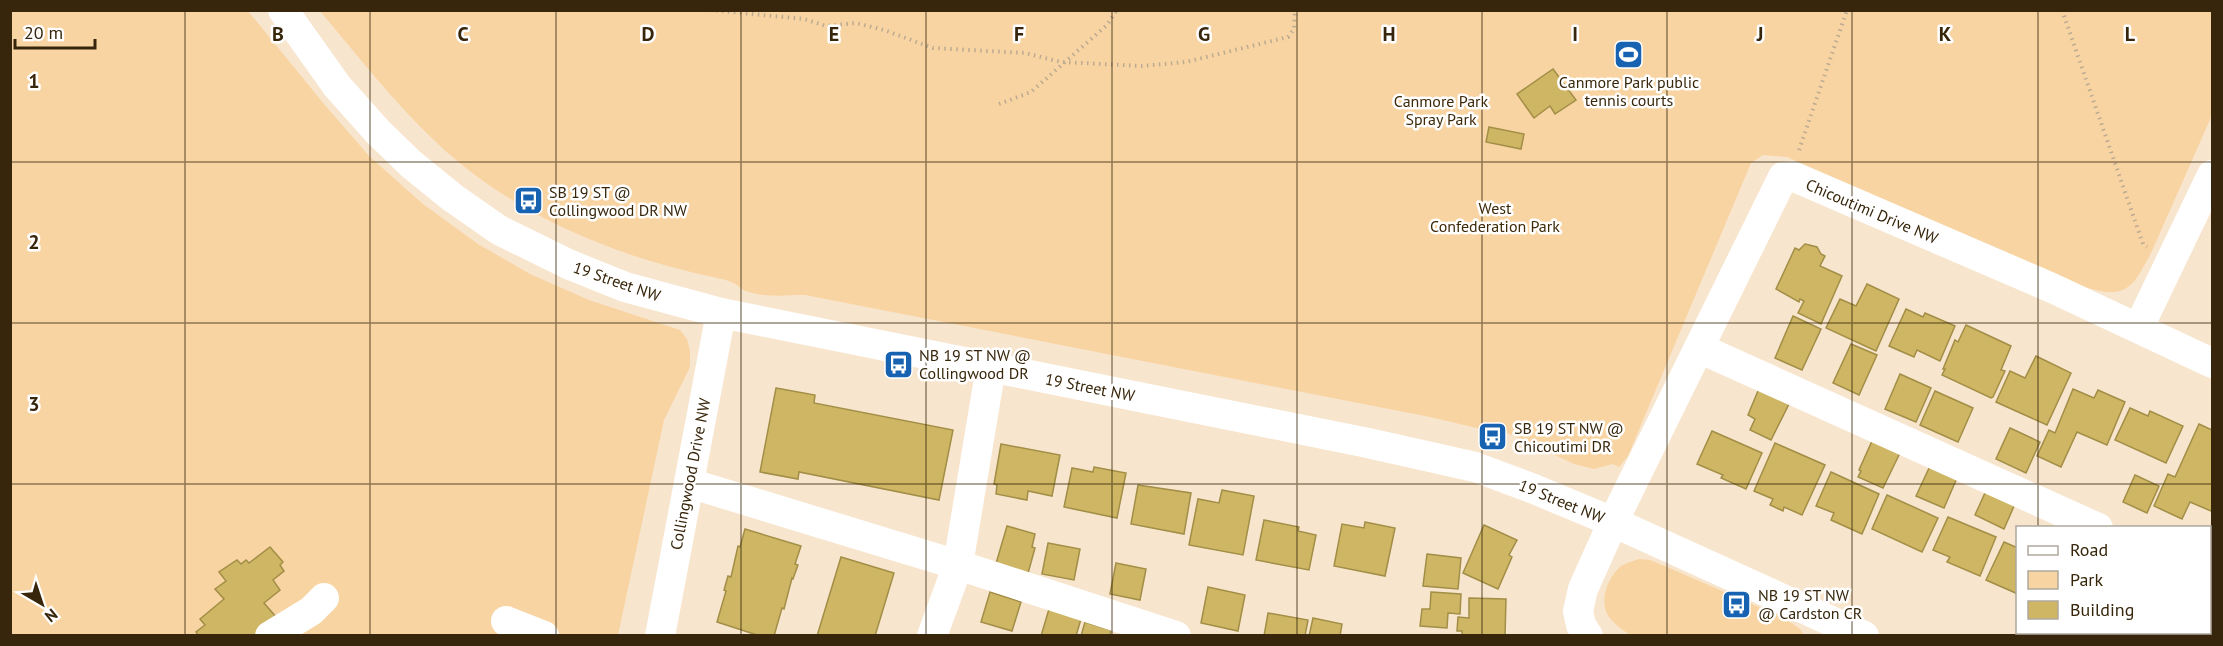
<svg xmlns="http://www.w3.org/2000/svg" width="2223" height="646" font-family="'PT Sans',sans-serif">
<rect width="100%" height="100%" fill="#f8e5cd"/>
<g fill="#f9d4a3">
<polygon points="10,11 248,11 324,104 370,157 423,204 478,244 530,274 589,300 680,330 687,339 690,351 690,367 664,420 618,635 11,635"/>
<path d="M320,11H2212V115L2152,251C2134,285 2128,301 2085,287L1787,157L1763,155L1751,163L1628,456L1619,467L1613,464L1594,469L1574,464L1488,424L1485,430L1430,417L805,295C785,295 766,298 746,291C742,290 739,286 735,284C729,280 721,279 713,277C613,256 514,215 438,144C394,103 358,56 320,11Z"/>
<path d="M1639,559L1650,560L1667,567L1752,604L1787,620L1800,629L1804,635H1630C1623,630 1614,624 1609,617C1598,601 1608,577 1621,566C1626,563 1633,561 1639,559Z"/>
</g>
<g fill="#ceb664" stroke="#a28e46" stroke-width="1.5">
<polygon points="1553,69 1576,100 1555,114 1550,106 1534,118 1517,94"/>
<polygon points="1489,127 1524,134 1521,149 1486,142"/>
<polygon points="1805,244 1817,247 1821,254 1825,256 1820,266 1842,276 1821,324 1798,313 1804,301 1800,299 1799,302 1776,289 1795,248 1799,250"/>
<polygon points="1867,284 1899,299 1876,351 1826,328 1840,299 1856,306"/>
<polygon points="1906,309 1923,317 1925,313 1955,326 1940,361 1917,350 1914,357 1889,346"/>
<polygon points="1793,316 1821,329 1802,370 1775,358"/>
<polygon points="1966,325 2011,346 2001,370 2005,371 1993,397 1991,398 1942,375 1945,369 1943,369 1955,340 1958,342"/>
<polygon points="1851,344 1877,355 1859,395 1833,383"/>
<polygon points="2036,356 2071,373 2047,425 1996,402 2010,371 2025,378"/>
<polygon points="1900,374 1931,388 1916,422 1885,409"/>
<polygon points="1760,386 1790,402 1771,440 1750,430 1755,419 1748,415"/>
<polygon points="776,388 815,395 814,403 953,430 939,500 799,472 798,479 760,472"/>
<polygon points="2073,389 2094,398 2098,390 2125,402 2107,445 2077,432 2061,467 2037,456 2049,430 2055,433"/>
<polygon points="1935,391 1973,408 1958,442 1920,425"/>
<polygon points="2130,408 2148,416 2150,411 2183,426 2166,463 2115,440"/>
<polygon points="2199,424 2212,430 2212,509 2211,511 2190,502 2182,519 2154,506 2168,474 2175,477"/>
<polygon points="2010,428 2040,442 2026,473 1996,459"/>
<polygon points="1712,431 1762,453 1746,489 1721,478 1723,475 1697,464"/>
<polygon points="1872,441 1900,453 1883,488 1858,477 1861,471 1859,470"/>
<polygon points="1775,443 1825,465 1802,515 1784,507 1783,511 1770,505 1773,499 1754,491"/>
<polygon points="1001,444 1060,455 1052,496 1028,491 1027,500 996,494 997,485 994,484"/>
<polygon points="1930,466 1957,478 1944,508 1916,496"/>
<polygon points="1094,467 1126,473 1117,518 1064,507 1072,468 1093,472"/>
<polygon points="1831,472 1879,494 1862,534 1831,520 1834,513 1816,506"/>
<polygon points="2135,475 2159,486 2147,513 2123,502"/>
<polygon points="1989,484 2018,497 2004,529 1975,515"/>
<polygon points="1138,485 1191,493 1184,534 1131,524"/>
<polygon points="1222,490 1254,496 1243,555 1189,545 1198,499 1219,503"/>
<polygon points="1887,495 1938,518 1922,552 1872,529"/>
<polygon points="1948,517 1996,537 1980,576 1947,562 1950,557 1933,550"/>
<polygon points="1264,520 1299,527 1298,531 1316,535 1309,570 1256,560"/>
<polygon points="1365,522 1395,528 1385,576 1334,566 1342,524 1364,528"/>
<polygon points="1484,525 1517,540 1509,555 1512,557 1498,589 1463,573"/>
<polygon points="1007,526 1035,534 1032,547 1035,548 1027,577 995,567"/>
<polygon points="745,529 801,546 795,564 798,565 793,579 792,578 784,609 782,608 774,636 760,636 717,622 726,591 724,590 728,576 731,577 738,546 740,547"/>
<polygon points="2004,542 2018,548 2018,594 1986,580"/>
<polygon points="1048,543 1080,549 1074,580 1042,574"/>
<polygon points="270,547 283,562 280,565 284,571 273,580 280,590 264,603 277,618 257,636 199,636 196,632 205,625 200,619 224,599 215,589 226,581 219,572 237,560 241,564 246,560 249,563"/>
<polygon points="1427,554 1461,558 1458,589 1423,586"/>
<polygon points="841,557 894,573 875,636 817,636"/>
<polygon points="1116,563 1146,569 1140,600 1110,594"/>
<polygon points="1208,587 1245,595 1238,631 1201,623"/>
<polygon points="990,592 1021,602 1012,631 981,622"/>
<polygon points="1431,592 1461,594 1460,614 1448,613 1447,628 1420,626 1422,609 1430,609"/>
<polygon points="1469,598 1506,599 1505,636 1462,636 1462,631 1457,631 1458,617 1469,618"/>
<polygon points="1049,609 1081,619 1076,636 1041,636"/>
<polygon points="1268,613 1308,620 1305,636 1264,636"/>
<polygon points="1313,618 1342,624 1340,636 1309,636"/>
<polygon points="1085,622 1111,630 1110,636 1081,636"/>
<polygon points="2111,632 2158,632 2157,636 2118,636"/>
</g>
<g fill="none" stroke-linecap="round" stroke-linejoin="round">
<g stroke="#bcaa91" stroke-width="4" stroke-dasharray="1.5 4.5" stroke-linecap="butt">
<polyline points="710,10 804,19 826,26 856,23 884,30 933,48 1025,53 1061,62 1142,66 1186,62 1288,37 1294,29 1295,10"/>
<polyline points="2062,10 2143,244 2147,247"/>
<polyline points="999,104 1031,92 1107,25 1117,10"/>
<polyline points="1799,150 1847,10"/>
</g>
<g stroke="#fff" stroke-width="30">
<polyline points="283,10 337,86 378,132 411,164 453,198 499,230 568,264 625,287 721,313 1368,443 1475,467 1534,489 1613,522 1864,636"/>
<polyline points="2139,327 2212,175"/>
<polyline points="1699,348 2098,528"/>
<polyline points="689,483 958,565 1176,636"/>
<polyline points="2210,577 2212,579"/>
<polyline points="506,621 544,636"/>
<polyline points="270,636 311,611 324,598"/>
<polyline points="660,636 721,313"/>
<polyline points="932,636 958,565 991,367"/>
<polyline points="1588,636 1581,625 1578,611 1583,589 1613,522 1783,177 1792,176 2052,288 2212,363"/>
</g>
</g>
<path fill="none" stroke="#37260b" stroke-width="1.5" stroke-opacity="0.55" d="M185,10V636M370,10V636M556,10V636M741,10V636M926,10V636M1112,10V636M1297,10V636M1482,10V636M1667,10V636M1852,10V636M2038,10V528M10,162H2212M10,323H2212M10,484H2212M2038,632V636"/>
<defs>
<symbol id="stadium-square" viewBox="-11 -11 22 22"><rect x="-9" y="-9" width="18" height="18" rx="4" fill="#1763b2" stroke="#fff"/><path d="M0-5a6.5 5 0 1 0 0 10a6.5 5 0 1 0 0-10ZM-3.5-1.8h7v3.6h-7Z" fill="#fff"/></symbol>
<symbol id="bus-square" viewBox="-11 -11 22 22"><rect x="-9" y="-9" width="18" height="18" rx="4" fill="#1763b2" stroke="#fff"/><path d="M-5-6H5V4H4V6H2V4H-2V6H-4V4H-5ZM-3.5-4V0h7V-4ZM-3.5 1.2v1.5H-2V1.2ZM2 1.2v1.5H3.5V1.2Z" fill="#fff"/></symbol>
</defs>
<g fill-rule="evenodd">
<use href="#stadium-square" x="1612" y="38" width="33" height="33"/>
<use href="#bus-square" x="512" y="184" width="33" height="33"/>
<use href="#bus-square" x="882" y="348" width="33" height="33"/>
<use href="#bus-square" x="1476" y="420" width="33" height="33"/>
<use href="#bus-square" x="1720" y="588" width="33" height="33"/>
</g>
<g text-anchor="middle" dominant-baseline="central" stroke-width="5" stroke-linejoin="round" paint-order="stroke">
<g font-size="16" fill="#37260b" stroke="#fff" text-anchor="start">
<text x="1629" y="82" text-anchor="middle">Canmore Park public<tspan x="1629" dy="18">tennis courts</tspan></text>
<text x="549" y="192">SB 19 ST @<tspan x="549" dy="18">Collingwood DR NW</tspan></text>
<text x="919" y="355">NB 19 ST NW @<tspan x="919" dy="18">Collingwood DR</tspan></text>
<text x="1514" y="428">SB 19 ST NW @<tspan x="1514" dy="18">Chicoutimi DR</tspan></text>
<text x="1758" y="595">NB 19 ST NW<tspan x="1758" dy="18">@ Cardston CR</tspan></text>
</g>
<g font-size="16" fill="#3d2808" stroke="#fff">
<text x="1441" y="101">Canmore Park<tspan x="1441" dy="18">Spray Park</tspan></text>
<text x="1495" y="208">West<tspan x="1495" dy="18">Confederation Park</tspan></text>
</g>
<g font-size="16" fill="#37260b" stroke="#fff">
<text transform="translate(1872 211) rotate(23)">Chicoutimi Drive NW</text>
<text transform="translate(617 281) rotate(19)">19 Street NW</text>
<text transform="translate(1090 387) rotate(11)">19 Street NW</text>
<text transform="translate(690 474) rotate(-79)">Collingwood Drive NW</text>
<text transform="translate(1562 501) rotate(22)">19 Street NW</text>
</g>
</g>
<g font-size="20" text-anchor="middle" font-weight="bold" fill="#37260b" stroke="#fff" stroke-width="5" stroke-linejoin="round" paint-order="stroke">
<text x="278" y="41">B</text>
<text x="463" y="41">C</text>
<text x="648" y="41">D</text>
<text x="834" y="41">E</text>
<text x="1019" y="41">F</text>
<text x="1204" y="41">G</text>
<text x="1389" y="41">H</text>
<text x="1575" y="41">I</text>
<text x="1760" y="41">J</text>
<text x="1945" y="41">K</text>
<text x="2130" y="41">L</text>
<text x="34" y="88">1</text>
<text x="34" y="249">2</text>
<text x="34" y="411">3</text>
</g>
<rect width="2223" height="646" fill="none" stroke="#37260b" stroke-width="24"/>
<rect x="2016" y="526" width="195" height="108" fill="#ffffff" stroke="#afa89d" stroke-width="1.5"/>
<rect x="2028" y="546" width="30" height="9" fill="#ffffff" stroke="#afa89d" stroke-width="1.5"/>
<text x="2070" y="556" font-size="18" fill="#37260b">Road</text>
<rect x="2028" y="571" width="30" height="18" fill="#f9d4a3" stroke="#afa89d" stroke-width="1.5"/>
<text x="2070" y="586" font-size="18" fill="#37260b">Park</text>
<rect x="2028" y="601" width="30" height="18" fill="#ceb664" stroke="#afa89d" stroke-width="1.5"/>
<text x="2070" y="616" font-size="18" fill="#37260b">Building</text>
<g transform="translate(42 604) rotate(141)" stroke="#ffffff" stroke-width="4.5" paint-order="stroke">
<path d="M0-4.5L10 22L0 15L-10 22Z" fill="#37260b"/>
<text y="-9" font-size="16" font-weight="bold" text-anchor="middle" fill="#37260b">N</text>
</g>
<path d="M15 39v9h80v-9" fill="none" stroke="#37260b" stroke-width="3"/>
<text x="24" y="39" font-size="18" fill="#37260b" stroke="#ffffff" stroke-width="4.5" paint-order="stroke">20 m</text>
</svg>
